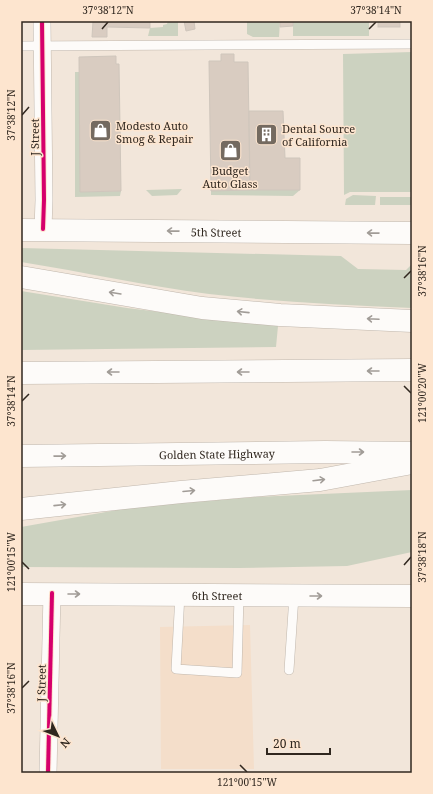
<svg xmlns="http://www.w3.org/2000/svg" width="433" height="794" font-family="'Noto Serif',serif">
<rect width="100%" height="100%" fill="#f2e6da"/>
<polygon fill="#f4deca" points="250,625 254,769 161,769 160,627"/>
<g fill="#ccd2c0">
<polygon points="168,21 178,21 178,36 148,36 150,28 163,27 163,25 167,24"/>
<polygon points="247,21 280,21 279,37 253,37 247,34"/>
<rect x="293" y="21" width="76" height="15"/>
<polygon points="412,52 412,192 350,192 344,195 343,54"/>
<polygon points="75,72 79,72 81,192 121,191 120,196 75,197"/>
<polygon points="182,189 177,195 152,196 146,190"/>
<polygon points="250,190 300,190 293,196 211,195 211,191"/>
<polygon points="353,195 376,196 375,205 345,205 346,199"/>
<rect x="380" y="197" width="32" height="8"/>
<path d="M21,248L341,256L358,269L406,270L412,264V308C344,305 277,302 209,294C146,286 84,272 21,262Z"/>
<polygon points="21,291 127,308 278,326 276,347 21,350"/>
<polygon points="412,490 412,552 347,566 239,568 21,567 21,527 134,507 255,497"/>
</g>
<g fill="#d9ccc1" stroke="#cfc6bc">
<polygon points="93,21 150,21 150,28 107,27 107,37 92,37"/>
<polygon points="184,21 194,21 195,29 186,31"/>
<polygon points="280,21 293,21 293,26 280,27"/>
<rect x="378" y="21" width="22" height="6"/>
<polygon points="221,54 234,54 234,62 248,62 250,190 211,191 209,61 221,61"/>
<polygon points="116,56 116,64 119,64 121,191 80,192 79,57"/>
<polygon points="249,111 283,111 285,158 300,158 300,190 250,190"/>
</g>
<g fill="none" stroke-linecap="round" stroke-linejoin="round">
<defs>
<g id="lane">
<polyline points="21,46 412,44"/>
<polyline points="180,594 176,669 237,673 239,595"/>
<polyline points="289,670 294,596"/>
</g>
<g id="street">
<polyline points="42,21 44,200 43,229"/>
<polyline points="48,773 52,593"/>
</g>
<g id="primary">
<path id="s1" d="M21,230L412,233"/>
<path id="s2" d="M21,594L412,596"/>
</g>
<g id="highway">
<polyline points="21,277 202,308 280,315 412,321"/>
<polyline points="21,373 412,370"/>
<path id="s3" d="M21,456L325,452L412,453"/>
<polyline points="21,509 181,492 320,480 412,463"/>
</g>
</defs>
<use href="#lane" stroke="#c0b7ad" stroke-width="10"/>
<use href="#street" stroke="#c0b7ad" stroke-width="18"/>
<use href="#primary" stroke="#c0b7ad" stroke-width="23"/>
<use href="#highway" stroke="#c0b7ad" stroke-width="23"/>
<use href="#lane" stroke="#fdfbf9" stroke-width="9"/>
<use href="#street" stroke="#fdfbf9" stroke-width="17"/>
<use href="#primary" stroke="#fdfbf9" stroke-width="22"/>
<use href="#highway" stroke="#fdfbf9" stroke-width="22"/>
<defs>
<g id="cycleway">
<polyline points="42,21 44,200 43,229"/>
<polyline points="48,773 52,593"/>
</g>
</defs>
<use href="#cycleway" stroke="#fde5cf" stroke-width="6"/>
<use href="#cycleway" stroke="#d6006c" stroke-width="4"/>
</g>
<defs><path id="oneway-shaft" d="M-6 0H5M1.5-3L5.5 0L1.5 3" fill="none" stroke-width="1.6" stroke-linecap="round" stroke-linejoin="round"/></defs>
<g stroke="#a19c97">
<use href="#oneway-shaft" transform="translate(173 231) rotate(-179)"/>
<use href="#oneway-shaft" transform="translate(373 233) rotate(-179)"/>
<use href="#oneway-shaft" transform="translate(115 293) rotate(-171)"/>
<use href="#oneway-shaft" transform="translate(243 312) rotate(-174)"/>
<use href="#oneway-shaft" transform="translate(373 319) rotate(-177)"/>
<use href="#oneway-shaft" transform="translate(373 371) rotate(180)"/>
<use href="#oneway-shaft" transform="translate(113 372) rotate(180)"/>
<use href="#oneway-shaft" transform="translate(243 372) rotate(180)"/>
<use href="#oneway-shaft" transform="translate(358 452)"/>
<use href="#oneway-shaft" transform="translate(60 456) rotate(-1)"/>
<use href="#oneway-shaft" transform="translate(319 480) rotate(-7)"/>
<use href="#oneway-shaft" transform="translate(189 491) rotate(-5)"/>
<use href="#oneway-shaft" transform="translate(60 505) rotate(-6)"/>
<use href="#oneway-shaft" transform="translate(74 594)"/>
<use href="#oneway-shaft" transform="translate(316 596)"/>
</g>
<path fill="none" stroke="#30271f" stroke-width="1.5" d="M102,29L108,22M369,29L376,22M22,115L29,107M404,278L411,271M404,386L411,393M22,401L29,394M22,562L29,569M404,565L411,557M22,688L29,681M240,765L247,772"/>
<defs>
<symbol id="shop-square" viewBox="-11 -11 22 22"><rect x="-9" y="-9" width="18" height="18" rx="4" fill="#746a60" stroke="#fde5cf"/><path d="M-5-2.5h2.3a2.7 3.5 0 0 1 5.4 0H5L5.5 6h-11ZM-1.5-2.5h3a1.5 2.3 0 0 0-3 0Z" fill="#fff"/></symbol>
<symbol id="building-square" viewBox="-11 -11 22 22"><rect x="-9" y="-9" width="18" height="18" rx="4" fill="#746a60" stroke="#fde5cf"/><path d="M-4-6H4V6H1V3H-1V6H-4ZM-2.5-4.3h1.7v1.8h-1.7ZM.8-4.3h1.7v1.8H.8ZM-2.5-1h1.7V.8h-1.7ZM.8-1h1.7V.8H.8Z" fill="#fff"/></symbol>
</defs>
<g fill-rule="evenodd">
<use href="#shop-square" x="88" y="118" width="25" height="25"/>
<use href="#building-square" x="254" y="122" width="25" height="25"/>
<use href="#shop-square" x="218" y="138" width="25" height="25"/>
</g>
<g text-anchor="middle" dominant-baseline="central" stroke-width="3" stroke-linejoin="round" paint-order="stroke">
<g font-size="11" fill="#30271f" stroke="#fde5cf" text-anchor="start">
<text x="116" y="125">Modesto Auto<tspan x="116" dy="13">Smog &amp; Repair</tspan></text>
<text x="282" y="128">Dental Source<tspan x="282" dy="13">of California</tspan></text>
<text x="230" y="170" text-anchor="middle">Budget<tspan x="230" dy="13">Auto Glass</tspan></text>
</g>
<g font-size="11" fill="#30271f" stroke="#fde5cf">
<text transform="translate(34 137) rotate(-90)">J Street</text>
<text stroke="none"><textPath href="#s1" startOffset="195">5th Street</textPath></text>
<text stroke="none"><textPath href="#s3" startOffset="196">Golden State Highway</textPath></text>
<text stroke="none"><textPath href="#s2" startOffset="196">6th Street</textPath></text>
<text transform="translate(41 683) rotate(-89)">J Street</text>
</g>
</g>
<rect width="433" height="794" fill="none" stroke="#fde5cf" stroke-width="44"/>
<g transform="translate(58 736) rotate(133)" stroke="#fde5cf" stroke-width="3" paint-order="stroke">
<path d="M0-3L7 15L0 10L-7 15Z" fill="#30271f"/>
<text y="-6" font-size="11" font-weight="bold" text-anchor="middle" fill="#30271f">N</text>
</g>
<path d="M267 748v6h63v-6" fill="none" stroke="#30271f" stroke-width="2"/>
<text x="273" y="748" font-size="12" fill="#30271f" stroke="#fde5cf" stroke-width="3" paint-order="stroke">20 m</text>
<rect x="22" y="22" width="389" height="750" fill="none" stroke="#30271f" stroke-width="1.5"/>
<g font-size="10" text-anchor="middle" fill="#30271f">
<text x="108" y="14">37°38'12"N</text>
<text x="376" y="14">37°38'14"N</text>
<text transform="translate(11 115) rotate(-90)" y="4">37°38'12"N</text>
<text transform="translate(422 271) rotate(-90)" y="4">37°38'16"N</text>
<text transform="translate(422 393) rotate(-90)" y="4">121°00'20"W</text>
<text transform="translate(11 401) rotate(-90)" y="4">37°38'14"N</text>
<text transform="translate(422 557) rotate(-90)" y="4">37°38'18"N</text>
<text transform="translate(11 562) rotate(-90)" y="4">121°00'15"W</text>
<text transform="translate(11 688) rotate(-90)" y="4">37°38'16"N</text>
<text x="247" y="786">121°00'15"W</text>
</g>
</svg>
